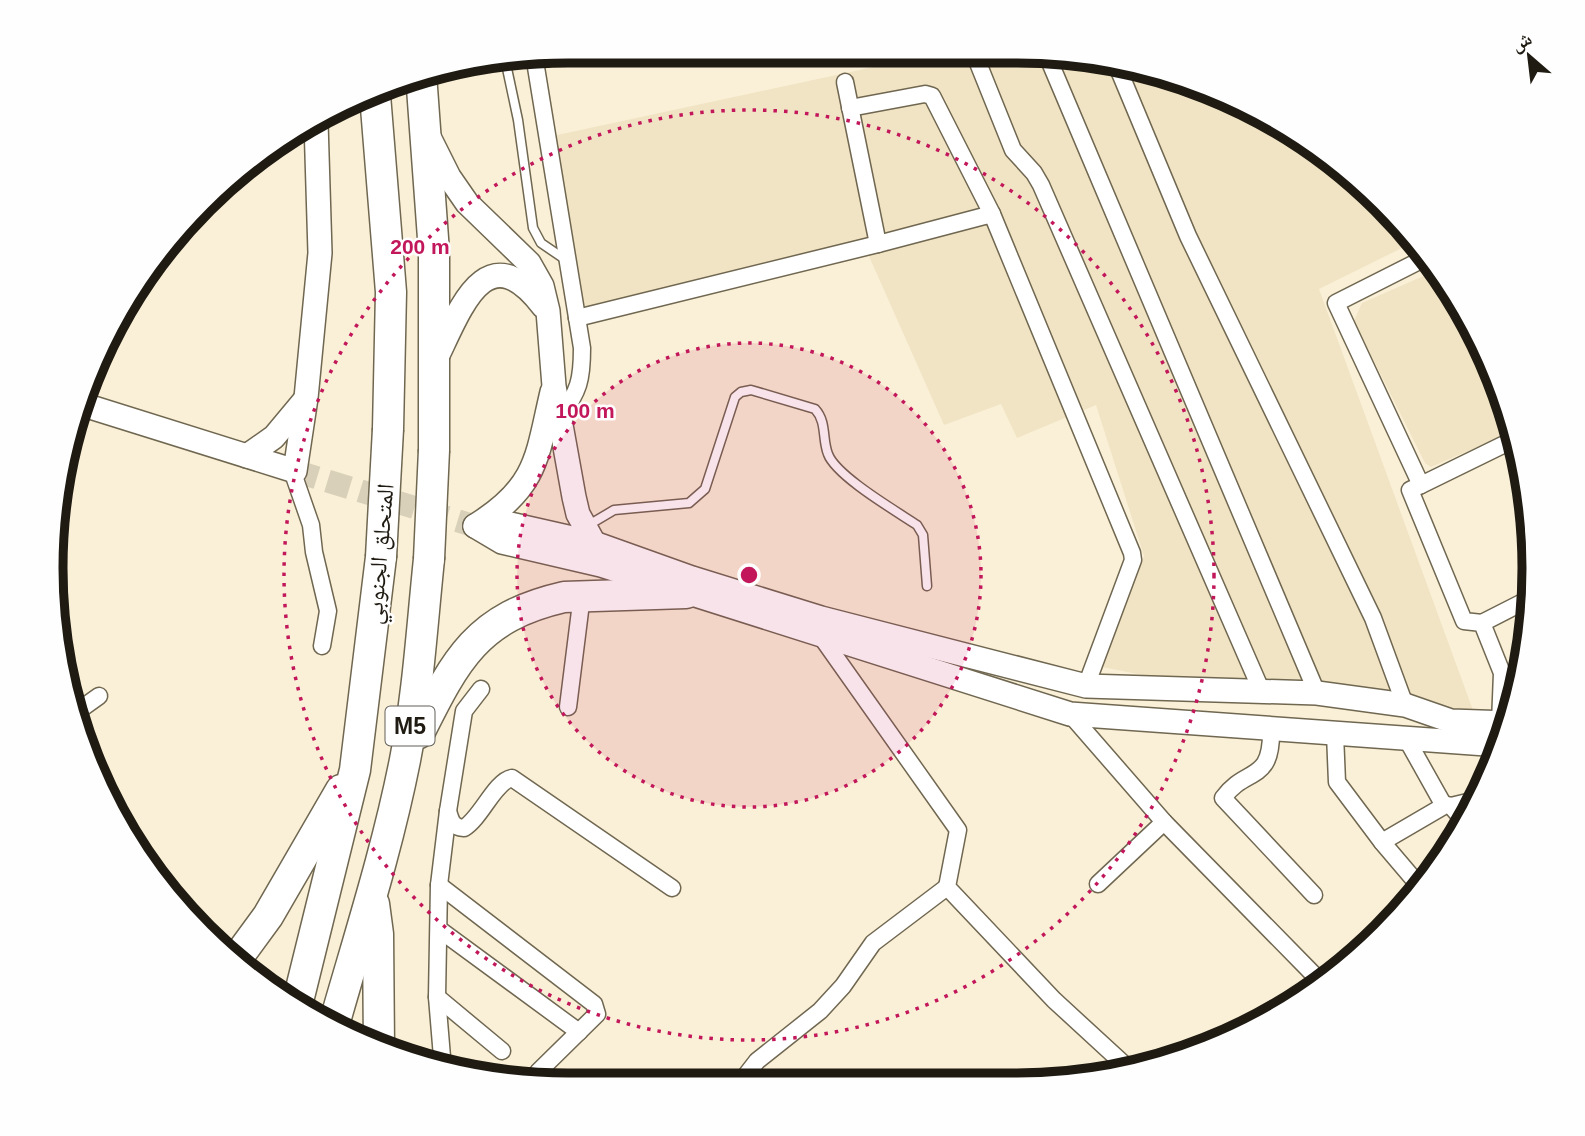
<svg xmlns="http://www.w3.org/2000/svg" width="1585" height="1136" font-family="Arial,'Noto Naskh Arabic',sans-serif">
<rect width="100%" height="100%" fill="#faf0d7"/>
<g fill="#f1e4c4">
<polygon points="920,57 1118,61 1276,120 1406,227 1416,241 1319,289 1474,713 1143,675 1102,667 1144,556 1096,405 1017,438 1001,404 944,425 864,245 579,319 548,137"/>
<polygon points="1437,270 1465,310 1507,402 1514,431 1431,467 1425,463 1354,321 1362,303"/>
</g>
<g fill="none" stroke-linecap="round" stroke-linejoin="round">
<polyline stroke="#d9d0b9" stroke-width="23" stroke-dasharray="23 11" stroke-linecap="butt" points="295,471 475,526"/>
<defs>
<g id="lane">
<polyline points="505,59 518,120 533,228 541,243 566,260"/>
<path d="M587,526L614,510L689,503L705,489L735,397L741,392L751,390L815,409C827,422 822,439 828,454C836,476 896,511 917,525L923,535L927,586"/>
</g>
<g id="street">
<path d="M534,55L582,348C582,380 579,391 560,417"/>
<polyline points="976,58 1013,150 1034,173 1041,185 1262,692"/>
<polyline points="1049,60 1317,693"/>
<polyline points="1115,61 1188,236 1373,618 1405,705"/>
<polyline points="845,82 878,244"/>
<polyline points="850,108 925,94 932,96 992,214"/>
<polyline points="1427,257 1336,303 1421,485 1410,490 1464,621 1482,623 1502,673 1500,723"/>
<polyline points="577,318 878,244 992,214 1132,553 1133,560 1086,686"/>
<polyline points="295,471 295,479 311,525 314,552 328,611 322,646"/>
<polyline points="1421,485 1515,439"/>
<polyline points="1482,623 1533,597"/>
<polyline points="820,635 958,830 947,887 1054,1000 1128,1068"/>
<polyline points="568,707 582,595"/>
<polyline points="78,711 99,696"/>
<polyline points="1070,714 1164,822 1321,982"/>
<path d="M1271,730C1272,784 1246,766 1223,798L1314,895"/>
<polyline points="1335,734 1337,782 1382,842 1422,889"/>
<polyline points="1443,804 1451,806 1480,799"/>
<polyline points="1451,806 1465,822"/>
<path d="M448,811C451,821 452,827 464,828C481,818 495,781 512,778L672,888"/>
<polyline points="1382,842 1442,807 1443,804 1406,738"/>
<polyline points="1098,884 1164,822"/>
<polyline points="439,885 594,1004 597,1014 538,1072"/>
<polyline points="440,930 579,1032"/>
<polyline points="437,997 502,1051"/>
<polyline points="443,1069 437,997 439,885 448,811 464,711 481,689"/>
<polyline points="740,1083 757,1061 820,1011 843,986 873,943 947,887"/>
</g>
<g id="secondary">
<polyline points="428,135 449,177 467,203 529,263 542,286 548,311 554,386 574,497 578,514 594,543"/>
<path d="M436,359C460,310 486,232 543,306"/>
<polyline points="84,405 295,471 306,398 320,253 316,122"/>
<polyline points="247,456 274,437 304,401"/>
<path d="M478,524C538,486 537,456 552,392"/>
<polyline points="475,526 510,524 594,543 692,578 821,618 1086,686 1317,693 1405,705 1451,721 1509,723"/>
<polyline points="475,526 502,542 601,565 1070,714 1500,745"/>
</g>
<g id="highway">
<polyline points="421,74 434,252 434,450"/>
<polyline points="375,95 391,292 388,429"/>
<path d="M419,733C456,659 477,617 564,597L686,593"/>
<polyline points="374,904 378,934 379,1047"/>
<polyline points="235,961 268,916 341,790"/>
<polyline points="297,1005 355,770 381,557"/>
<path d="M333,1028C358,940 387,851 405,760C418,694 422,626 429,559"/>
</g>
</defs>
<use href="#lane" stroke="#706751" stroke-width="11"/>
<use href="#street" stroke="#706751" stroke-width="19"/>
<use href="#secondary" stroke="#706751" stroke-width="26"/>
<use href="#highway" stroke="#706751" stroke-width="33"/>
<use href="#lane" stroke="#fff" stroke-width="8"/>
<use href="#street" stroke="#fff" stroke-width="16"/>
<use href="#secondary" stroke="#fff" stroke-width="23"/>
<use href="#highway" stroke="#fff" stroke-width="30"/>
<defs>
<g id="highway-bridge">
<polyline points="381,557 388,429"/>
<polyline points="429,559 434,450"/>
</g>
</defs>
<use href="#highway-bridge" stroke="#706751" stroke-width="33" stroke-linecap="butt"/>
<use href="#highway-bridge" stroke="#fff" stroke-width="30"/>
</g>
<circle cx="749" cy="575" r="232" fill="#c2185b" fill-opacity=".12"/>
<g fill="none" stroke="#c2185b" stroke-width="3.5" stroke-dasharray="3.5 7">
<circle cx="749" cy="575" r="232"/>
<circle cx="749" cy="575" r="465"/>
</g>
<g text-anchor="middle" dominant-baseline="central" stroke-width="5" stroke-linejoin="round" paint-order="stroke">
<rect fill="#fefefe" stroke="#625f59" stroke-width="2" x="385.5" y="706.5" width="49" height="39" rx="5"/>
<g font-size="23" font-weight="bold" fill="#1f1b12">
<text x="410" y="726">M5</text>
</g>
<g font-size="24" fill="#1f1b12" stroke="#fefefe">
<text transform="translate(379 554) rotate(-85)">المتحلق الجنوبي</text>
</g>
</g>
<path d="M0 0H1585V1136H0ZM568 63H1017A505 505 0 0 1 1522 568V568A505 505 0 0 1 1017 1073H568A505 505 0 0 1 63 568V568A505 505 0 0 1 568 63Z" fill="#fefefe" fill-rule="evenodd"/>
<path fill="none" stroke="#1f1b12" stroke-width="9" d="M568 63H1017A505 505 0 0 1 1522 568V568A505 505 0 0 1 1017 1073H568A505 505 0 0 1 63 568V568A505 505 0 0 1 568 63Z"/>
<circle cx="749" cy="575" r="10" fill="#c2185b" stroke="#fefefe" stroke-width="3.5"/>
<g font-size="21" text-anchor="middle" font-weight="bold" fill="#c2185b" stroke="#fefefe" stroke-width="5" stroke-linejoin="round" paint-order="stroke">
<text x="420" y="254">200 m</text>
<text x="585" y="418">100 m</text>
</g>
<g transform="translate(1529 56) rotate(332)" stroke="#fefefe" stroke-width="5" paint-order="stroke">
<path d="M0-5L12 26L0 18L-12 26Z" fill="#1f1b12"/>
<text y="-10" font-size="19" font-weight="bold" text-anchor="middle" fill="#1f1b12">ش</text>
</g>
</svg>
